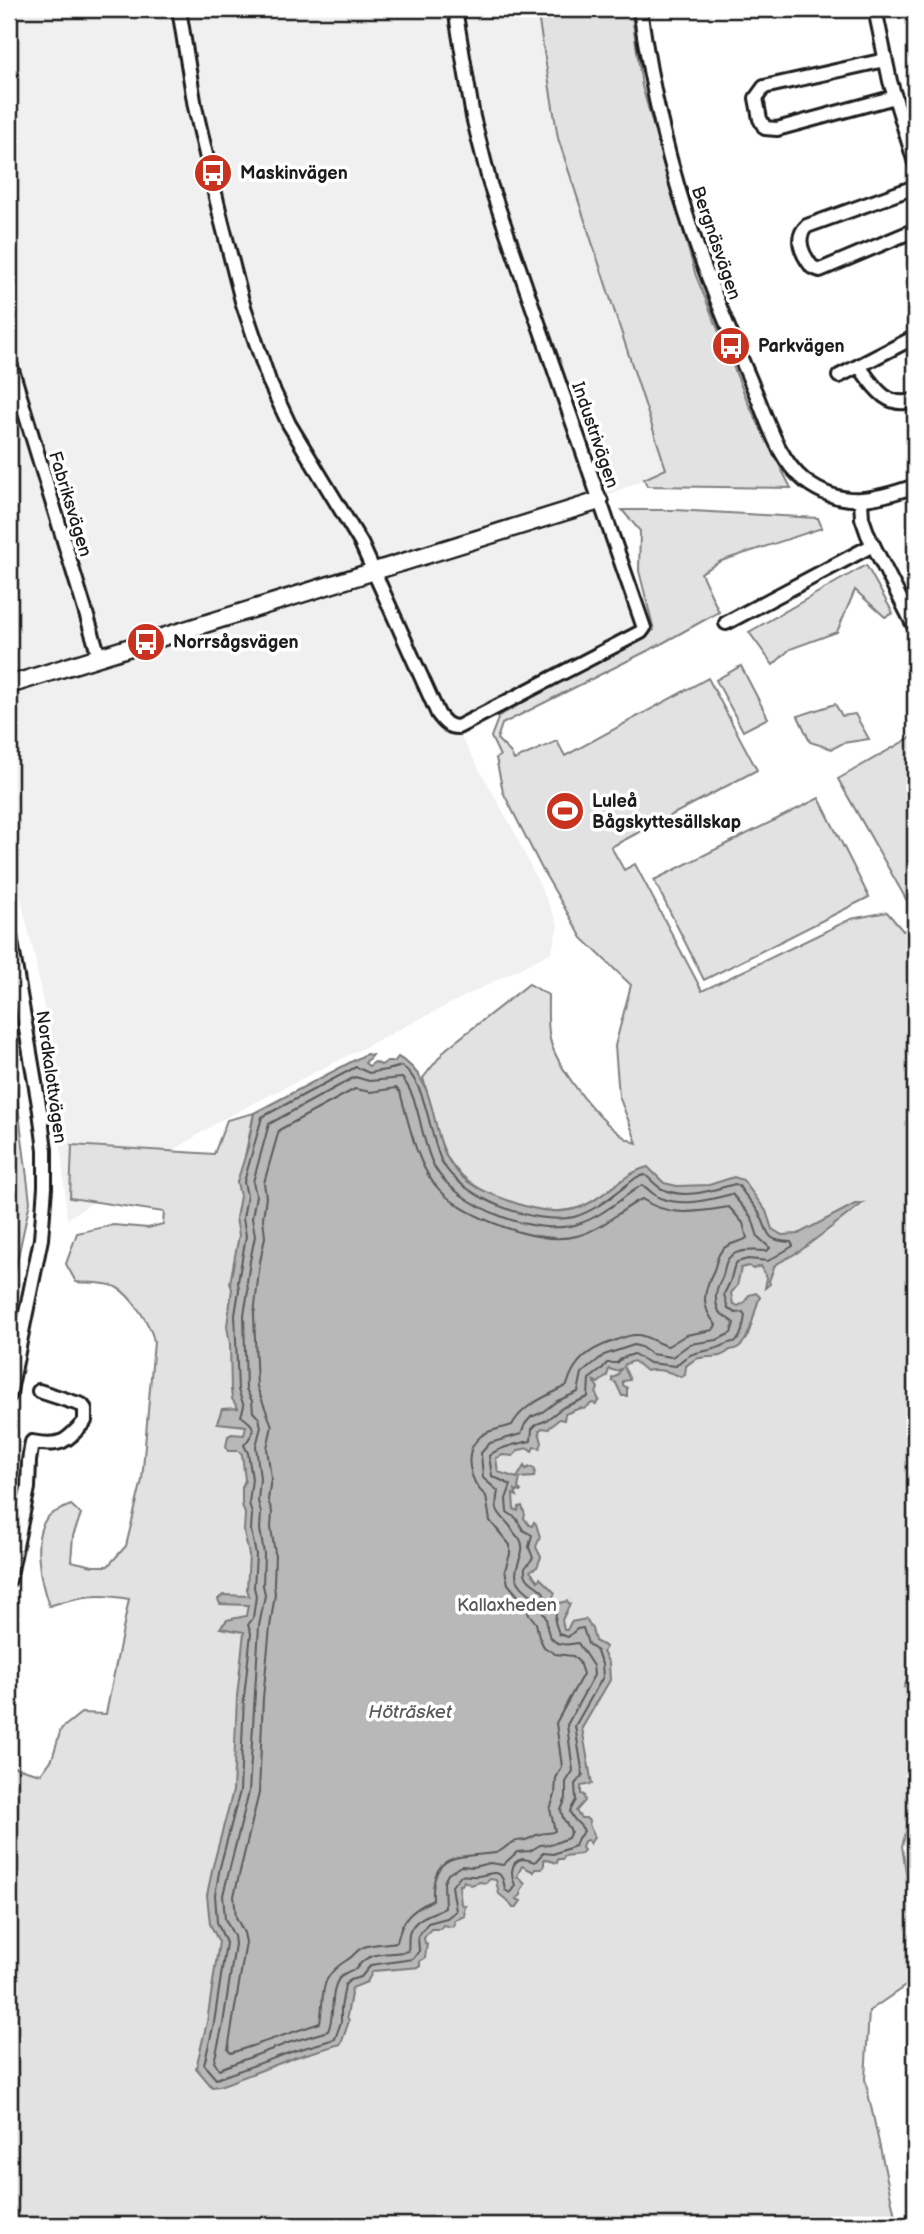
<svg xmlns="http://www.w3.org/2000/svg" width="924" height="2234" font-family="'Balsamiq Sans',sans-serif">
<rect width="100%" height="100%" fill="#fff"/>
<filter id="ink" filterUnits="userSpaceOnUse"><feTurbulence type="fractalNoise" baseFrequency=".0143" numOctaves="2"/><feDisplacementMap in="SourceGraphic" scale="14" xChannelSelector="R" yChannelSelector="G"/><feConvolveMatrix kernelMatrix="1 2 1 2 8 2 1 2 1" color-interpolation-filters="sRGB"/></filter>
<g filter="url(#ink)">
<polygon fill="#f0f0f0" points="9,9 537,9 558,138 666,470 603,497 654,630 461,737 511,825 558,924 552,952 221,1120 67,1219 54,1063 35,959 9,848"/>
<g fill="#e2e2e2" stroke="#7f7f7f" stroke-width="2">
<polygon points="537,9 631,9 642,86 696,276 749,405 791,488 647,486 644,479 666,469 558,138"/>
<path d="M622,510H675L818,518L822,528L721,561L701,573L719,612L661,644L502,724L497,739L511,753L514,760L557,741L565,756L708,678L757,770L611,847L624,870L635,864L702,991L851,919L887,912L903,931L915,926V1663L904,1687L915,1693V1801L902,1846L915,1932V1973L911,1982L869,2011L865,2079L897,2225H9V1775L11,1766L41,1774L52,1759L61,1729L81,1713L106,1714L129,1599C98,1593 79,1596 49,1606C41,1584 29,1532 50,1515C56,1511 64,1508 71,1505L81,1514L73,1536L71,1561L93,1566H108L126,1546L142,1480L154,1342C152,1326 131,1295 116,1287C106,1282 87,1283 76,1282L66,1264L77,1233L113,1225L148,1228L163,1224L164,1212L70,1198L72,1145L214,1154L227,1120L254,1113L245,1156L618,1244L610,1189C598,1198 587,1206 573,1209C537,1219 468,1193 449,1160C435,1136 431,1105 423,1078L446,1049L529,984L548,995C548,1009 547,1025 550,1039C555,1067 610,1138 637,1143L619,1096L615,1046L631,985L582,938L542,869L503,792L496,758L500,756L491,737L499,716L654,630L639,571L640,531Z"/>
<polygon points="866,565 893,613 885,617 855,590 837,632 790,649 773,665 749,632"/>
<polygon points="741,666 768,718 743,731 716,680"/>
<polygon points="835,704 842,716 855,714 869,739 843,743 832,749 810,742 798,716"/>
<polygon points="915,735 915,915 838,779"/>
<polygon points="819,798 869,897 704,980 654,880"/>
<polygon points="9,1032 30,1202 9,1298"/>
</g>
<path fill="#b8b8b8" stroke="#7a7a7a" stroke-width="2" d="M366,1054L372,1055L365,1063L369,1066L375,1062L381,1065L386,1062H394L398,1057C444,1081 425,1142 460,1175C473,1188 491,1194 507,1200C527,1208 548,1214 570,1210C601,1205 619,1174 648,1167L664,1183L677,1186L709,1185L734,1177L743,1180L766,1211L772,1229L782,1235L798,1234L855,1204L863,1203L800,1251L775,1265L769,1281L770,1284L765,1288L767,1278L761,1266L753,1269L749,1266L741,1268L737,1286L731,1293L733,1304L738,1306L744,1303L749,1295L756,1293L760,1297C752,1314 751,1349 730,1350C720,1360 709,1355 696,1359C695,1359 687,1365 686,1366L685,1375L681,1377C671,1372 658,1368 646,1371L634,1361L625,1364L624,1367L630,1380L623,1381V1385L627,1388V1396H622L616,1383L612,1381V1378L617,1376L621,1369L616,1371L609,1369L607,1376L598,1383L593,1380L598,1388L596,1394L599,1400L596,1404L592,1403L584,1409L580,1408L565,1414L564,1420L559,1419L548,1429L542,1428L539,1431L542,1443L540,1448L534,1447L532,1451L528,1448L519,1450L513,1456L503,1455L496,1458L498,1472L517,1478L524,1466L526,1469L530,1467L535,1469L534,1477L520,1478L518,1488L521,1491L520,1492L515,1490L517,1496L513,1494L514,1509L518,1511L519,1507L522,1506L525,1515L524,1518L529,1525L532,1526L534,1522L536,1524L540,1537L536,1547L541,1557L537,1567L530,1571L538,1581L540,1578L555,1593L551,1601L556,1604L567,1601L570,1604L562,1620L564,1630H567L571,1622L586,1619L592,1629L595,1641L606,1647L603,1652L609,1663L610,1680L582,1728L592,1784L581,1786V1794L584,1795L585,1801L576,1811L581,1818H586L590,1822L589,1824L594,1837L590,1844L588,1840L584,1841L582,1848L584,1850L581,1854L564,1856L563,1859H558L557,1863L544,1859V1865L542,1869H535L534,1872L522,1866L517,1876L525,1884L521,1890V1895L516,1899L521,1901L516,1908H513L508,1901L499,1894L496,1880L490,1879L486,1883L480,1882L471,1885L464,1881L462,1885H459L461,1904L466,1906L464,1910L465,1916L455,1920L454,1923L455,1924L453,1927L443,1925L440,1929H431L424,1938L425,1943L427,1944L425,1958L420,1961V1967L373,1971L367,1982L352,1988L347,2016L349,2021L341,2044L296,2057L220,2086L212,2087L196,2068L207,2022L219,1942L210,1924L207,1895L213,1866L233,1791L237,1697L244,1632L220,1628L227,1620L246,1616L248,1605L220,1604L218,1599L223,1595L249,1596L247,1589L249,1555L244,1531L245,1514L242,1505V1487L245,1480L242,1454L238,1451H228L226,1447L228,1436L232,1434L244,1435L246,1426L217,1423L222,1409L238,1408L232,1399L231,1390L230,1344L227,1326L232,1289L230,1283L239,1235L236,1218L240,1196L237,1182L248,1147L254,1113Z"/>
<g fill="none" stroke-linecap="round" stroke-linejoin="round">
<g stroke="#5a5a5a" stroke-width="2">
<path d="M401,1066C427,1080 429,1137 442,1162C461,1198 535,1226 574,1217C598,1210 617,1192 637,1177L645,1175C651,1179 656,1186 662,1189C685,1200 712,1190 735,1184L739,1186C745,1196 755,1205 760,1215C770,1233 764,1241 791,1242L793,1246L768,1261L748,1259L737,1262L734,1267L730,1282L724,1294L728,1309L736,1313L743,1312L745,1315C744,1322 742,1337 736,1341C733,1343 729,1342 726,1344C706,1356 694,1346 676,1366L649,1363L634,1354L622,1358L617,1363H607L601,1370L589,1379L588,1397L562,1408L545,1421L537,1424L532,1429L531,1441C520,1443 496,1448 489,1456L492,1476L511,1485L506,1499L507,1512L516,1518L523,1530L532,1535L529,1547L533,1558L525,1568C523,1582 537,1584 544,1593L545,1605L556,1613L555,1622L559,1634L568,1637L577,1629L583,1628L588,1644L596,1650L602,1664L603,1677L575,1726L583,1775L575,1784L576,1800L570,1811C572,1821 581,1823 584,1831L578,1838L575,1846L553,1854L543,1853L535,1862C531,1861 527,1859 523,1859C509,1861 511,1877 515,1885L510,1893L505,1890C502,1861 489,1878 472,1876C468,1876 464,1875 460,1876L452,1886L456,1911L447,1918L428,1923L418,1936L419,1951L413,1959L371,1965L361,1977L350,1980L345,1985L341,2008V2022L335,2039L294,2051L216,2079L204,2065L214,2023L226,1943L217,1922L215,1895L220,1867L240,1791L244,1697L251,1633L248,1625L253,1618L256,1596L254,1587L256,1555L251,1530L252,1514L249,1503L252,1479L248,1453L244,1445C257,1430 256,1426 241,1416L244,1406L238,1390L235,1315L239,1290L238,1282L246,1236L243,1218L247,1196L244,1182L262,1117L356,1067L369,1073C379,1070 390,1071 401,1066Z"/>
<path d="M355,1077L369,1081L402,1078C421,1100 420,1141 435,1168C457,1206 536,1238 578,1224C603,1216 620,1199 642,1185C648,1188 653,1195 660,1198C684,1207 709,1200 732,1194L752,1218L758,1237L770,1248L767,1251C754,1250 731,1248 726,1263C724,1269 724,1275 721,1280C715,1291 714,1300 719,1312L734,1323L731,1333L717,1340L690,1344L672,1357L651,1354L641,1347L634,1345L604,1355L582,1373L578,1392L557,1401L541,1413L531,1417L525,1424L521,1434L490,1443L481,1453L483,1478L498,1491C494,1512 497,1511 510,1526C512,1529 513,1532 516,1535C517,1537 519,1537 520,1539C531,1559 496,1574 535,1597C536,1611 540,1607 545,1616C547,1620 547,1624 547,1628C551,1646 563,1646 578,1643L593,1666L594,1675L567,1725L573,1771L566,1782V1798L561,1810L563,1818L571,1831L568,1838L553,1844L540,1845L530,1851L517,1852L503,1865L490,1863L473,1867L461,1866L448,1874L444,1882L445,1908C432,1914 414,1917 409,1934C408,1940 409,1946 408,1951C387,1956 369,1949 356,1969C323,1976 338,2010 328,2031L291,2042L219,2069L214,2062L223,2024L235,1944L234,1936L225,1919L223,1895L249,1792L259,1626L265,1595L263,1585L264,1554L260,1529L261,1513L258,1501L260,1478L256,1446L261,1427L259,1418L253,1412L252,1401L246,1389L244,1315L248,1291L247,1282L250,1261L255,1236L252,1218L256,1195L253,1182L269,1124Z"/>
<path d="M396,1088L400,1092C421,1168 423,1198 504,1227C526,1235 553,1242 577,1236C604,1229 619,1210 642,1199C669,1218 699,1212 729,1207L743,1223L747,1238C740,1243 730,1242 723,1249C715,1257 717,1266 712,1274C703,1294 701,1307 716,1325L713,1330L686,1335L668,1346C657,1344 649,1336 638,1335C628,1334 620,1339 611,1342C588,1350 574,1361 567,1385C547,1397 524,1403 512,1425C502,1429 490,1429 481,1436C461,1452 470,1483 486,1496L490,1521L510,1545V1554L505,1570L508,1584L525,1604L529,1614L536,1623L539,1637L544,1647L555,1654L573,1656L579,1662L583,1674L556,1723L562,1767L556,1778L555,1795L550,1809L555,1831C550,1834 546,1832 540,1834C534,1835 530,1839 525,1840C515,1842 523,1839 514,1842C507,1844 502,1852 495,1853C459,1858 431,1851 433,1900C412,1910 402,1918 397,1942C387,1944 374,1943 364,1947C356,1950 353,1957 347,1960C317,1978 325,1994 320,2023L231,2053L228,2050L246,1942L244,1933L236,1917L234,1896L259,1793L263,1698L270,1627L275,1594L274,1584L275,1553L271,1528L272,1512L268,1500L271,1478L267,1448L272,1426L257,1387L254,1315L260,1262L265,1237L263,1218L266,1197L264,1183L279,1130L355,1089L371,1092Z"/>
</g>
<defs>
<g id="street">
<path d="M179,9L195,107L221,219L242,301L269,381L289,424L361,543L438,714C444,722 448,727 458,727L641,632L644,628L490,184L473,117L455,9"/>
<path d="M640,9C651,87 669,166 695,241C712,291 733,340 754,389C767,419 778,460 805,481C842,509 875,500 915,486"/>
<polyline points="875,9 890,81 915,163"/>
<polyline points="885,60 764,87 756,98 760,119 765,128 777,129 895,97"/>
<path d="M915,187L807,226C794,238 802,254 812,267L820,270L915,230"/>
<polyline points="9,360 99,656"/>
<path d="M859,366C873,386 887,410 915,400"/>
<polyline points="839,376 915,337"/>
<polyline points="861,501 862,518 868,535 915,628"/>
<polyline points="726,623 873,545"/>
<polyline points="9,930 40,1111 45,1150 45,1187 41,1239 9,1396"/>
<path d="M9,1580L28,1488L29,1461L32,1442C61,1447 66,1442 85,1421V1409L82,1405L39,1391"/>
</g>
<polyline id="secondary" points="9,685 599,501"/>
</defs>
<use href="#street" stroke="#1c1c1c" stroke-width="18"/>
<use href="#secondary" stroke="#1c1c1c" stroke-width="21"/>
<use href="#street" stroke="#fff" stroke-width="12"/>
<use href="#secondary" stroke="#fff" stroke-width="16"/>
</g>
</g>
<defs>
<symbol id="bus-disc" viewBox="-11 -11 22 22"><circle r="9.5" fill="#c8321e" stroke="#fff"/><path d="M-5-6H5V4H4V6H2V4H-2V6H-4V4H-5ZM-3.5-4V0h7V-4ZM-3.5 1.2v1.5H-2V1.2ZM2 1.2v1.5H3.5V1.2Z" fill="#fff"/></symbol>
<symbol id="stadium-disc" viewBox="-11 -11 22 22"><circle r="9.5" fill="#c8321e" stroke="#fff"/><path d="M0-5a6.5 5 0 1 0 0 10a6.5 5 0 1 0 0-10ZM-3.5-1.8h7v3.6h-7Z" fill="#fff"/></symbol>
</defs>
<g fill-rule="evenodd">
<use href="#bus-disc" x="191" y="151" width="44" height="44"/>
<use href="#bus-disc" x="709" y="324" width="44" height="44"/>
<use href="#bus-disc" x="124" y="620" width="44" height="44"/>
<use href="#stadium-disc" x="543" y="789" width="44" height="44"/>
</g>
<g text-anchor="middle" dominant-baseline="central" stroke-width="7" stroke-linejoin="round" paint-order="stroke">
<g font-size="18" font-weight="bold" fill="#1c1c1c" stroke="#fff" text-anchor="start">
<text x="240" y="173">Maskinvägen</text>
<text x="758" y="346">Parkvägen</text>
<text x="173" y="642">Norrsågsvägen</text>
<text x="592" y="801">Luleå<tspan x="592" dy="21">Bågskyttesällskap</tspan></text>
</g>
<g font-size="18" fill="#1c1c1c" stroke="#fff">
<text transform="translate(716 243) rotate(71)">Bergnäsvägen</text>
<text transform="translate(595 435) rotate(71)">Industrivägen</text>
<text transform="translate(70 504) rotate(73)">Fabriksvägen</text>
<text transform="translate(51 1077) rotate(82)">Nordkalottvägen</text>
</g>
<g font-size="18" fill="#575757" stroke="#fff">
<text x="507" y="1605">Kallaxheden</text>
</g>
<g font-size="19" font-style="italic" fill="#5a5a5a" stroke="#fff">
<text x="410" y="1712">Höträsket</text>
</g>
</g>
<rect width="924" height="2234" fill="none" stroke="#fff" stroke-width="35"/>
<rect x="18" y="18" width="889" height="2199" fill="none" stroke="#1c1c1c" stroke-width="2.5" filter="url(#ink)"/>
</svg>
